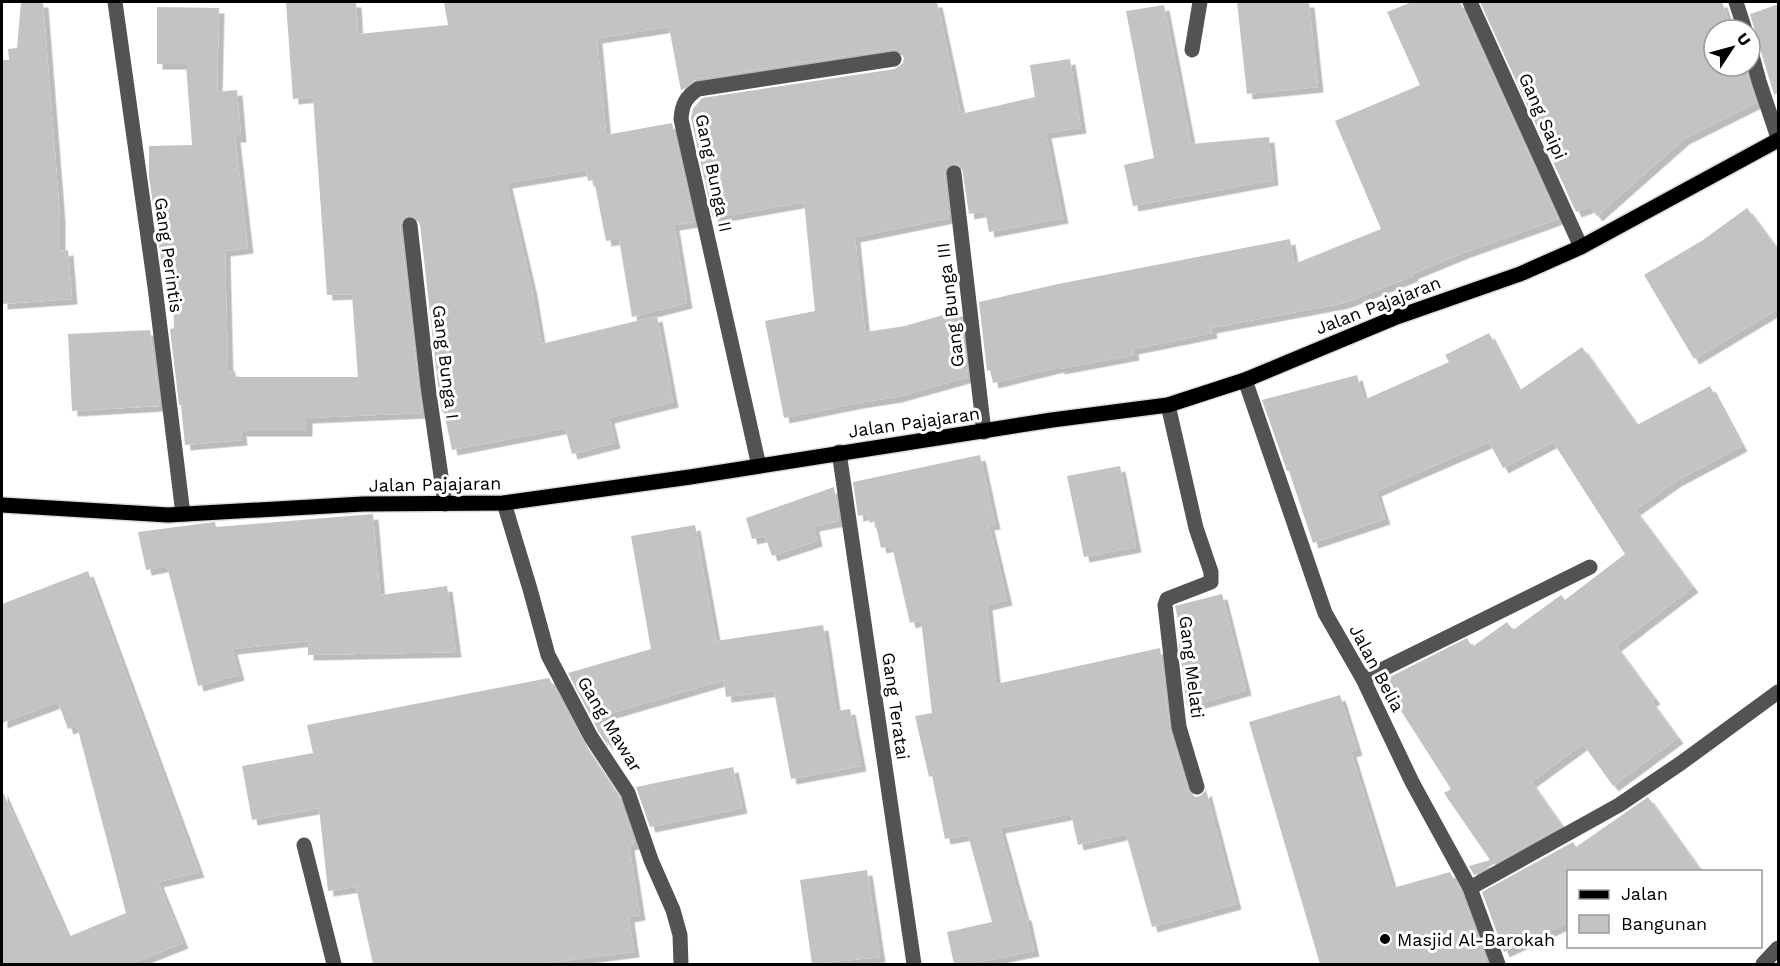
<svg xmlns="http://www.w3.org/2000/svg" width="1780" height="966" font-family="'Work Sans',sans-serif">
<defs>
<filter id="shadow"><feDropShadow dx="5.5" dy="5.5" stdDeviation="0" flood-color="#0004"/></filter>
</defs>
<rect width="100%" height="100%" fill="#fff"/>
<g fill="#c3c3c3" filter="url(#shadow)">
<polygon points="21,2 43,2 60,216 60,251 68,250 72,299 2,304 2,60 9,60 8,49 17,48"/>
<polygon points="286,2 356,2 358,34 448,25 444,2 937,2 961,114 1035,97 1030,65 1070,59 1081,128 1046,133 1063,218 989,232 985,211 969,214 962,168 957,164 949,165 945,169 944,174 949,218 855,237 865,332 905,326 960,310 968,377 897,397 858,403 784,418 765,321 815,311 804,202 713,218 691,118 693,109 702,98 895,69 903,63 904,58 902,53 898,50 893,49 697,79 681,91 669,27 597,38 606,135 672,123 694,222 674,225 687,303 632,317 619,239 606,241 594,180 588,181 586,170 507,183 532,290 541,344 657,316 673,402 609,418 615,443 572,454 565,428 452,450 444,412 442,412 438,385 420,224 417,219 410,215 404,218 400,226 422,413 307,418 307,431 241,431 242,440 185,445 181,405 179,405 170,329 174,328 172,258 161,259 149,177 149,146 192,145 186,64 157,64 157,7 219,8 217,92 237,90 241,137 235,137 248,248 225,251 228,372 235,371 236,377 358,377 352,294 327,295 313,97 293,99"/>
<polygon points="1237,2 1309,2 1318,87 1247,94"/>
<polygon points="1412,2 1460,2 1558,219 1463,253 1412,274 1413,276 1344,303 1211,328 1212,333 1133,349 1134,355 1059,369 1059,367 993,383 990,370 987,371 979,302 1058,284 1290,239 1294,264 1381,229 1335,121 1420,85 1387,12"/>
<polygon points="1480,2 1722,2 1729,22 1732,21 1735,30 1714,30 1714,66 1745,66 1756,103 1684,139 1597,216 1590,207 1576,212"/>
<polygon points="1779,4 1779,92 1774,95 1759,45 1756,41 1750,39 1755,31 1750,14"/>
<polygon points="1164,5 1191,144 1269,137 1273,180 1133,206 1124,165 1154,158 1126,11"/>
<polygon points="1747,208 1779,251 1779,308 1694,359 1644,275 1703,240"/>
<polygon points="150,330 160,406 72,411 68,334"/>
<polygon points="1489,333 1519,391 1582,347 1637,425 1710,386 1742,446 1676,481 1635,510 1693,587 1616,646 1655,699 1651,701 1678,738 1613,786 1583,744 1531,782 1562,826 1474,875 1469,866 1490,860 1444,793 1451,789 1382,681 1467,638 1472,647 1507,622 1513,630 1561,595 1565,600 1625,554 1553,442 1503,468 1489,442 1376,491 1385,519 1313,543 1289,471 1287,471 1262,400 1357,375 1364,400 1449,362 1445,355"/>
<polygon points="980,455 995,524 989,525 1007,600 987,605 996,684 1160,648 1170,730 1188,790 1191,794 1195,797 1200,796 1206,790 1236,904 1152,927 1126,834 1078,845 1071,814 1000,828 1024,915 1026,915 1034,951 969,964 954,964 947,932 992,922 968,835 945,839 932,776 929,777 915,716 932,713 921,620 910,623 892,546 881,548 875,521 870,523 868,514 858,516 853,482"/>
<polygon points="1120,466 1136,547 1084,557 1067,476"/>
<polygon points="834,487 839,521 814,526 817,541 772,556 765,536 752,539 746,518"/>
<polygon points="373,514 380,595 447,586 456,652 308,655 308,641 232,649 239,675 198,686 167,566 146,570 138,532 207,523 215,522 216,527"/>
<polygon points="695,525 716,641 823,625 836,711 850,709 861,766 791,779 774,691 726,697 724,680 601,716 608,746 599,732 568,673 651,649 631,536"/>
<polygon points="88,571 199,872 158,882 183,943 130,964 2,964 2,790 68,937 126,913 77,726 68,729 58,702 2,723 2,604"/>
<polygon points="1222,594 1246,690 1187,707 1179,643 1183,642 1175,606"/>
<polygon points="549,678 582,742 619,797 631,831 634,844 629,845 640,915 629,917 634,952 538,964 373,964 356,887 328,891 319,808 252,820 242,766 313,753 307,725"/>
<polygon points="1340,695 1357,750 1351,752 1393,888 1450,872 1461,892 1486,961 1478,964 1320,964 1249,722"/>
<polygon points="733,767 742,808 650,827 636,787"/>
<polygon points="1648,797 1702,872 1569,872 1569,922 1504,952 1482,892 1573,842 1576,847"/>
<polygon points="867,870 880,957 812,964 800,880"/>
</g>
<g fill="none" stroke-linecap="round" stroke-linejoin="round">
<defs>
<polyline id="major" points="2,505 168,515 363,504 504,503 690,477 1052,420 1168,405 1245,380 1394,318 1520,274 1581,247 1778,140"/>
</defs>
<use href="#major" stroke="#dbdbdb" stroke-width="18"/>
<g stroke="#535353" stroke-width="15">
<polyline points="115,2 155,287 183,514"/>
<polyline points="1470,2 1581,247"/>
<polyline points="1736,2 1745,30"/>
<polyline points="1750,48 1759,81 1778,138"/>
<polyline points="1192,50 1200,2"/>
<polyline points="954,173 984,432"/>
<polyline points="410,225 428,386 445,504"/>
<polyline points="1245,380 1325,613 1363,679 1412,782 1470,888 1498,964"/>
<polyline points="1168,405 1196,528 1211,572 1211,582 1167,599 1165,605 1179,727 1197,787"/>
<polyline points="839,452 914,964"/>
<path d="M759,466L681,119C682,104 686,97 698,89L894,59"/>
<polyline points="504,503 530,589 548,655 591,737 628,793 651,860 673,910 680,935 681,964"/>
<polyline points="1363,679 1590,567"/>
<polyline points="304,845 334,964"/>
<polyline points="1470,888 1619,805 1681,763 1778,692"/>
<polyline points="1763,964 1778,948"/>
</g>
<use href="#major" stroke="#000" stroke-width="15"/>
</g>
<circle fill="#000" stroke="#fff" stroke-width="2" cx="1385" cy="939" r="6"/>
<g text-anchor="middle" dominant-baseline="central" stroke-width="6" stroke-linejoin="round" paint-order="stroke">
<g font-size="18" fill="#000" stroke="#fff">
<text transform="translate(1543 116) rotate(66)">Gang Saipi</text>
<text transform="translate(714 173) rotate(78)">Gang Bunga II</text>
<text transform="translate(169 255) rotate(82)">Gang Perintis</text>
<text transform="translate(950 305) rotate(-97)">Gang Bunga III</text>
<text transform="translate(1378 305) rotate(-21)">Jalan Pajajaran</text>
<text transform="translate(446 362) rotate(83)">Gang Bunga I</text>
<text transform="translate(914 422) rotate(-8)">Jalan Pajajaran</text>
<text transform="translate(435 484) rotate(-1)">Jalan Pajajaran</text>
<text transform="translate(1192 667) rotate(83)">Gang Melati</text>
<text transform="translate(1377 668) rotate(62)">Jalan Belia</text>
<text transform="translate(896 706) rotate(82)">Gang Teratai</text>
<text transform="translate(610 724) rotate(59)">Gang Mawar</text>
</g>
<g font-size="18" fill="#000" stroke="#fff" text-anchor="start">
<text x="1397" y="939">Masjid Al-Barokah</text>
</g>
</g>
<rect width="1780" height="966" fill="none" stroke="#000000" stroke-width="6"/>
<rect x="1567" y="870" width="195" height="78" fill="#ffffff" stroke="#999999" stroke-width="1.5"/>
<rect x="1579" y="890" width="30" height="9" fill="#000000" stroke="#999999" stroke-width="1.5"/>
<text x="1621" y="900" font-size="18" fill="#000000">Jalan</text>
<rect x="1579" y="915" width="30" height="18" fill="#c3c3c3" stroke="#999999" stroke-width="1.5"/>
<text x="1621" y="930" font-size="18" fill="#000000">Bangunan</text>
<g transform="translate(1732 48) rotate(54)"><circle r="28" fill="#ffffff" stroke="#999999" stroke-width="1.5"/>
<path d="M0-4.5L10 22L0 15L-10 22Z" fill="#000000"/>
<text y="-9" font-size="16" font-weight="bold" text-anchor="middle" fill="#000000">U</text>
</g>
</svg>
